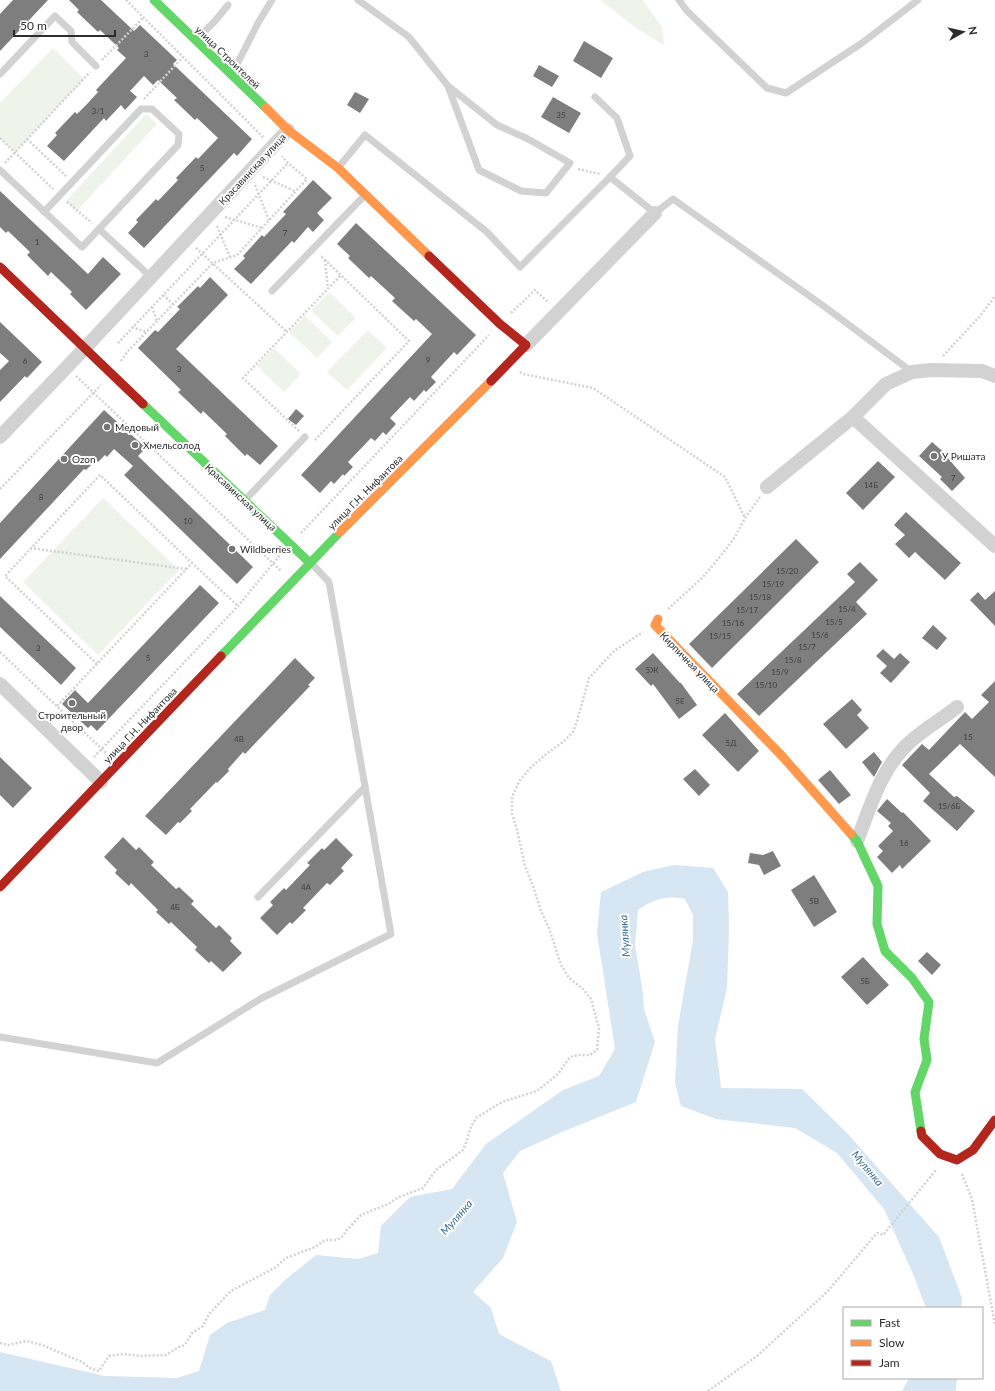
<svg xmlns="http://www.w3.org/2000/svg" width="995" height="1391" font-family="Lato,sans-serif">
<rect width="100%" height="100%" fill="#fff"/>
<g fill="#eff4ea">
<polygon points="600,0 643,0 662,27 664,45 637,29"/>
<polygon points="53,48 84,79 15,152 0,138 0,103"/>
<polygon points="146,114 157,124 77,211 66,201"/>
<polygon points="329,292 356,318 338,336 311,311"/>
<polygon points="305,316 332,342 317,358 289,332"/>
<polygon points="368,330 387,348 347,390 327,372"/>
<polygon points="274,348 301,374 284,392 257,366"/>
<polygon points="103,498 179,570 98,655 23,582"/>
</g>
<g fill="#d6e6f2">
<path d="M674,865L713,868L728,892L729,929L727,988L715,1039L721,1088L802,1089L848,1134L939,1237L962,1298L961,1308H926L913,1274L884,1209L837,1153L795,1128L716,1119L681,1106L675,1083L678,1026L693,940V915L685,899C666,895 654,899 638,910L635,946L642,986L644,1009L655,1042L636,1102L562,1132L520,1151L503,1173L517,1222L503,1258L473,1292L491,1308L499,1334L551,1361L561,1391H0V1352L105,1376L177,1378L199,1371L210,1335L227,1323L265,1310L270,1295L285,1280L316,1255L358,1259L378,1253L381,1226L410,1197L452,1189L486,1144L563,1090L599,1076L615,1049L597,933L601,892L643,872Z"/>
<polygon points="909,1378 957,1378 956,1391 902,1391"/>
</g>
<g fill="#7e7e7e">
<polygon points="13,0 48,0 0,51 0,14"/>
<polygon points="69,0 101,0 134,31 140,25 177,60 173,64 252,139 237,156 234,153 144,248 128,233 138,222 136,220 156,199 158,201 178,180 176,178 196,157 198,159 218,138 197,118 195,120 174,100 177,98 158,80 153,85 144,76 130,91 137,97 125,110 121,105 106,121 104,118 64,161 47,146 57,135 55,133 75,112 77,114 88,103 98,92 96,90 126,58 117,50 119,48 100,30 98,32 77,12 79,10"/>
<polygon points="584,41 613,58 601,78 573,61"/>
<polygon points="539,65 559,76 552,87 533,76"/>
<polygon points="355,92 369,99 360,113 347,105"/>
<polygon points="553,97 581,113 569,133 541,117"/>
<polygon points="313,180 332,198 317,213 324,220 313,232 308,227 294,243 292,241 251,284 234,269 245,258 243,256 262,235 264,237 286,214 283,212"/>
<polygon points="0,191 88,274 103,257 121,274 86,310 70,294 72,292 51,272 48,276 27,255 30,252 8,231 6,233 0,227"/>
<polygon points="356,223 476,335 457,355 454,352 431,377 436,382 426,392 424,390 414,401 410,397 390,418 396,424 386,435 383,432 375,441 371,438 348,462 353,467 344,476 343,474 334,484 331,481 320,493 301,475 432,334 416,319 414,321 392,301 395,298 371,276 369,278 348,258 350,256 337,244"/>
<polygon points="210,277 228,295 176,349 278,446 260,465 247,454 245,456 225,436 227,434 203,411 201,414 178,392 181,390 138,348 155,330 158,332 180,309 177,307 198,286 200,288"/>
<polygon points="0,322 42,362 27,378 25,376 0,402 0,370 9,361 0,353"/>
<polygon points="296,409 304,416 296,425 288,419"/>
<polygon points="104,410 146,448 138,456 253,567 237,584 124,475 133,466 114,449 107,457 105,455 98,462 96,460 86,470 84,469 0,559 0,523"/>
<polygon points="932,442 948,456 947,457 965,478 952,491 940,479 942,477 919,456"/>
<polygon points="878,461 895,477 863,510 846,493"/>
<polygon points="906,512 961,563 945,580 915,552 909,558 895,544 905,535 894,525"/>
<polygon points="796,539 819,562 712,668 689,644"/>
<polygon points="860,562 878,580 856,602 867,614 759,716 737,694 855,582 847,574"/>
<polygon points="200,585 219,603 97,731 91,725 88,728 62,704 75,690 88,703"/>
<polygon points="995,591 995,626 970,600 978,592 985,600"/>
<polygon points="0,596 76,668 61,685 0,627"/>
<polygon points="933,625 947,638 937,650 922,638"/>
<polygon points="883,649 894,659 900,653 910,662 891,683 880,673 887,666 876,656"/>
<polygon points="653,653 680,683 681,683 697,705 679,719 653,684 651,686 635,669"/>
<polygon points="295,658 315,678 308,685 310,686 245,754 243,752 228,769 229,771 217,783 216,782 190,809 192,811 180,823 178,822 166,835 145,816"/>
<polygon points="995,681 995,777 960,744 929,774 954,797 957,796 975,811 957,831 923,801 930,793 902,765 922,744 929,750 965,712 972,719 989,702 981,695"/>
<polygon points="852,699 862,710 857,715 869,728 846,749 823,724"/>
<polygon points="725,713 759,751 738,772 702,735"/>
<polygon points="874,752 882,762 874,777 862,762"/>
<polygon points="0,757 32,788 13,808 0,795"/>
<polygon points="695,769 710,785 699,796 683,779"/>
<polygon points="830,770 851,795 839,804 818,780"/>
<polygon points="887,799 902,813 903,812 931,841 902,869 900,865 892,873 877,857 883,851 878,846 893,831 888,826 891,823 877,811"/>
<polygon points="123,837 136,850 139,847 154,862 151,865 176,889 179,887 194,901 191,904 216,928 219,925 232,938 230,941 242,953 223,972 211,961 209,963 195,950 197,947 171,922 169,924 156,912 158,910 131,883 129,886 115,873 117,870 104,857"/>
<polygon points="336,838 353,855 341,868 344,871 330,885 327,883 303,908 306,910 292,924 290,922 277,935 260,918 273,905 270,902 284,888 286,890 310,865 307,863 322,848 324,850"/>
<polygon points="773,851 781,866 764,875 759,865 748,863 750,853 763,855"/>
<polygon points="814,875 837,912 814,927 791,890"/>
<polygon points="927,952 941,965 932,975 918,961"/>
<polygon points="863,957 889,985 867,1005 841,977"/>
</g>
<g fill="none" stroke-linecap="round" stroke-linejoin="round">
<g stroke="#d2d2d2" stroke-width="2.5" stroke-dasharray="2 2" stroke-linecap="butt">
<polyline points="126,0 263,137"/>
<polyline points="102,60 144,17"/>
<polyline points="144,99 183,57"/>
<polyline points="0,138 53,189"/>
<polyline points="27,139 66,176"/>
<polyline points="5,163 90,72"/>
<polyline points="578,169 600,174"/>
<polyline points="263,177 295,191"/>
<polyline points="255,185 269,220"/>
<polyline points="67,202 92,223"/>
<polyline points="225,217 262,228"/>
<polyline points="217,226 230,257"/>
<polyline points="196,248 287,332"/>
<polyline points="325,260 328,289"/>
<polyline points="163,295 173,304"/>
<polyline points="152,307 157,321"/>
<polyline points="511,313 535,290 549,303"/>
<polyline points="132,327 146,332"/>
<polyline points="118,343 288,163"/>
<polyline points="943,356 980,316 995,296"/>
<polyline points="121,361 128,351 213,263 237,255 307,179 288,163 282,156"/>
<polyline points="520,372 523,374 593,388 725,477 745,518"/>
<polyline points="76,376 281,571"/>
<polyline points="299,431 243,378 341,275"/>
<polyline points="315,440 409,341 320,255"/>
<polyline points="0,489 101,385"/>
<polyline points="301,533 489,335"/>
<polyline points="30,548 186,569"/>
<polyline points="668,609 703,577 723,553 735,537 745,518 760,497"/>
<polyline points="0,652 107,754"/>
<polyline points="97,664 5,576 100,475 192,563"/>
<polyline points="57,706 192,563 238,606"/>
<polyline points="94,757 238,606 280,555"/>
<polyline points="962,1174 972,1199 995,1325"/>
<polyline points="0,1343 8,1345 27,1341 42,1345 82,1362 90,1368 99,1371 109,1356 123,1354 141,1356 166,1355 179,1347 185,1345 192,1333 203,1326 209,1314 231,1291 276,1267 286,1258 315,1247 325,1240 337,1240 343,1236 347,1230 361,1215 388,1204 399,1197 423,1188 436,1170 463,1150 467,1140 470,1129 476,1118 502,1102 537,1091 558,1074 570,1057 579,1055 590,1055 597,1050 599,1028 591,999 583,989 569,978 561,965 549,928 541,911 533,886 525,866 517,830 512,814 512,797 520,780 531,767 550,751 563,742 573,732 577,721 589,678 614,651 643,632"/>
<polyline points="708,1391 757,1356 827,1292 877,1233 883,1235 936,1170"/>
</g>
<g stroke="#d2d2d2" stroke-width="7">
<polyline points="358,0 409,37 448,86 479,170 521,191 546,193 570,163 528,139 497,125 448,86"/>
<polyline points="679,0 687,11 767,88 786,93 862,43 918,0"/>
<polyline points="196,40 215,21 228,5"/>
<polyline points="0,74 55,16 71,31 72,42 96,66"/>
<polyline points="232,74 258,23 272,0"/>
<polyline points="595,97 617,118 630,156 610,177 655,213 673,199 825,307 912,372"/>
<polyline points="338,168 365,135 487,232 520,267 610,177"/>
<polyline points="0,170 82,247 99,229 151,277"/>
<polyline points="44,212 141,109 152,109 179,134 178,145 99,229"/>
<polyline points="272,291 365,195"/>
<polyline points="245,500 305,437"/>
<polyline points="258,897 365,787"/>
<polyline points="0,1037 157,1063 262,998 391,934 329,582 311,563"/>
</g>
<g stroke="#d2d2d2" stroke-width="14">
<polyline points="526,345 655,213"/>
<polyline points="853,417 995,546"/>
<polyline points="0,437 85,348 288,130"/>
<polyline points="767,487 853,417 886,384 912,372 931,370 982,371 995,376"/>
<polyline points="0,684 101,782"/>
<path d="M857,841C871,805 881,768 910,742C924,729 942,719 957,707"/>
</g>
<g stroke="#63d668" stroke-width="9">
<polyline points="154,0 266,108"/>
<polyline points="143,404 310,563"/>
<polyline points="221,656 340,532"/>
<polyline points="851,834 857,841 878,886 877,924 885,951 912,978 929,1002 924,1039 927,1060 915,1092 921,1131"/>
</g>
<g stroke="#ff974d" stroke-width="9">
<polyline points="266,108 288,130 338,168 429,256"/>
<polyline points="340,532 491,381"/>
<polyline points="658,619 655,625 782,756 851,834"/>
</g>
<g stroke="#b3261e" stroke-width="9">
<polyline points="429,256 500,324 526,345 491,381"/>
<polyline points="0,267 143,404"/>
<polyline points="0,887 221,656"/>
<polyline points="921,1131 922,1136 940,1154 957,1160 973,1150 995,1120"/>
</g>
</g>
<g fill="#767676" stroke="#fff" stroke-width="1.5">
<circle cx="107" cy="427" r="4"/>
<circle cx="135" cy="445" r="4"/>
<circle cx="934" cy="456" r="4"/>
<circle cx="64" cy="459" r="4"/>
<circle cx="232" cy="549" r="4"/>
<circle cx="72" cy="703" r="4"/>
</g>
<g text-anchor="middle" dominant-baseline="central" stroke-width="4" stroke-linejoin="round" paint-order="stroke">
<g font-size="8" fill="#414141">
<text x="146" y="54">3</text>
<text x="98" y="111">3/1</text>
<text x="561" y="115">35</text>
<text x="202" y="168">5</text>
<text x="285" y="233">7</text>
<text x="37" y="242">1</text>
<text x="428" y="360">9</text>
<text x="25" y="361">6</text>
<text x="179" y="369">3</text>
<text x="953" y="478">7</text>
<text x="871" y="485">14Б</text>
<text x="41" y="497">8</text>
<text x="188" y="521">10</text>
<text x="787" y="571">15/20</text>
<text x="773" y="584">15/19</text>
<text x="760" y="597">15/18</text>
<text x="847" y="609">15/4</text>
<text x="747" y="610">15/17</text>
<text x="834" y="622">15/5</text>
<text x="733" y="623">15/16</text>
<text x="820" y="635">15/6</text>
<text x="720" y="636">15/15</text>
<text x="807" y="647">15/7</text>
<text x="38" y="648">3</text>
<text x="148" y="658">5</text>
<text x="793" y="660">15/8</text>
<text x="652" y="670">5Ж</text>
<text x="780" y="672">15/9</text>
<text x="766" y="685">15/10</text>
<text x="680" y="701">5Е</text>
<text x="968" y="737">15</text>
<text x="239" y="739">4В</text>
<text x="731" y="743">5Д</text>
<text x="949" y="806">15/6Б</text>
<text x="904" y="843">16</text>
<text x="306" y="887">4А</text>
<text x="814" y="901">5В</text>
<text x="175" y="907">4Б</text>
<text x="865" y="981">5Б</text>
</g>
<g font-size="10" fill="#2d2d2d" stroke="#fff">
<text transform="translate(228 57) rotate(44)">улица Строителей</text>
<text transform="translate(252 169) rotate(-47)">Красавинская улица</text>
<text transform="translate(365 492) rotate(-45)">улица Г.Н. Нифантова</text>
<text transform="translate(241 497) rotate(43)">Красавинская улица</text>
<text transform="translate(690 662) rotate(46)">Кирпичная улица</text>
<text transform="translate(140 725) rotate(-46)">улица Г.Н. Нифантова</text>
</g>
<g font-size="10" fill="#2d2d2d" stroke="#fff" text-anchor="start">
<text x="115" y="427">Медовый</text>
<text x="143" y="445">Хмельсолод</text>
<text x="942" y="456">У Ришата</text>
<text x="72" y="459">Ozon</text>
<text x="240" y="549">Wildberries</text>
<text x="72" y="715" text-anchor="middle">Строительный<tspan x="72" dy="12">двор</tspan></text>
</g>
<g font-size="11" font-style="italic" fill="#386c91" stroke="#fff">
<text transform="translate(624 936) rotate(-94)">Мулянка</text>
<text transform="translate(868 1168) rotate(50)">Мулянка</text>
<text transform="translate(456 1217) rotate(-49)">Мулянка</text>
</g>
</g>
<rect x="843" y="1307" width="140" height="72" fill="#ffffff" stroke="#ababab"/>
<rect x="851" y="1320" width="20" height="6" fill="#63d668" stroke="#ababab"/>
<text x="879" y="1327" font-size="12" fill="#2d2d2d">Fast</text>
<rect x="851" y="1340" width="20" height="6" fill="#ff974d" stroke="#ababab"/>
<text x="879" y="1347" font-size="12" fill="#2d2d2d">Slow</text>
<rect x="851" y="1360" width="20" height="6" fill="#b3261e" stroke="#ababab"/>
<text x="879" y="1367" font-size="12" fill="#2d2d2d">Jam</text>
<g transform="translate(963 32) rotate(82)" stroke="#ffffff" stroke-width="3" paint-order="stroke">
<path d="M0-3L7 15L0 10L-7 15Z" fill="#2d2d2d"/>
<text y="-6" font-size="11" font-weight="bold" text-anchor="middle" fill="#2d2d2d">N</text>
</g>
<path d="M14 30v6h101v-6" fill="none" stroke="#2d2d2d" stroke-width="2"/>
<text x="20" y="30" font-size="12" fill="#2d2d2d" stroke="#ffffff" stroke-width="3" paint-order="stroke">50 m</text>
</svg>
